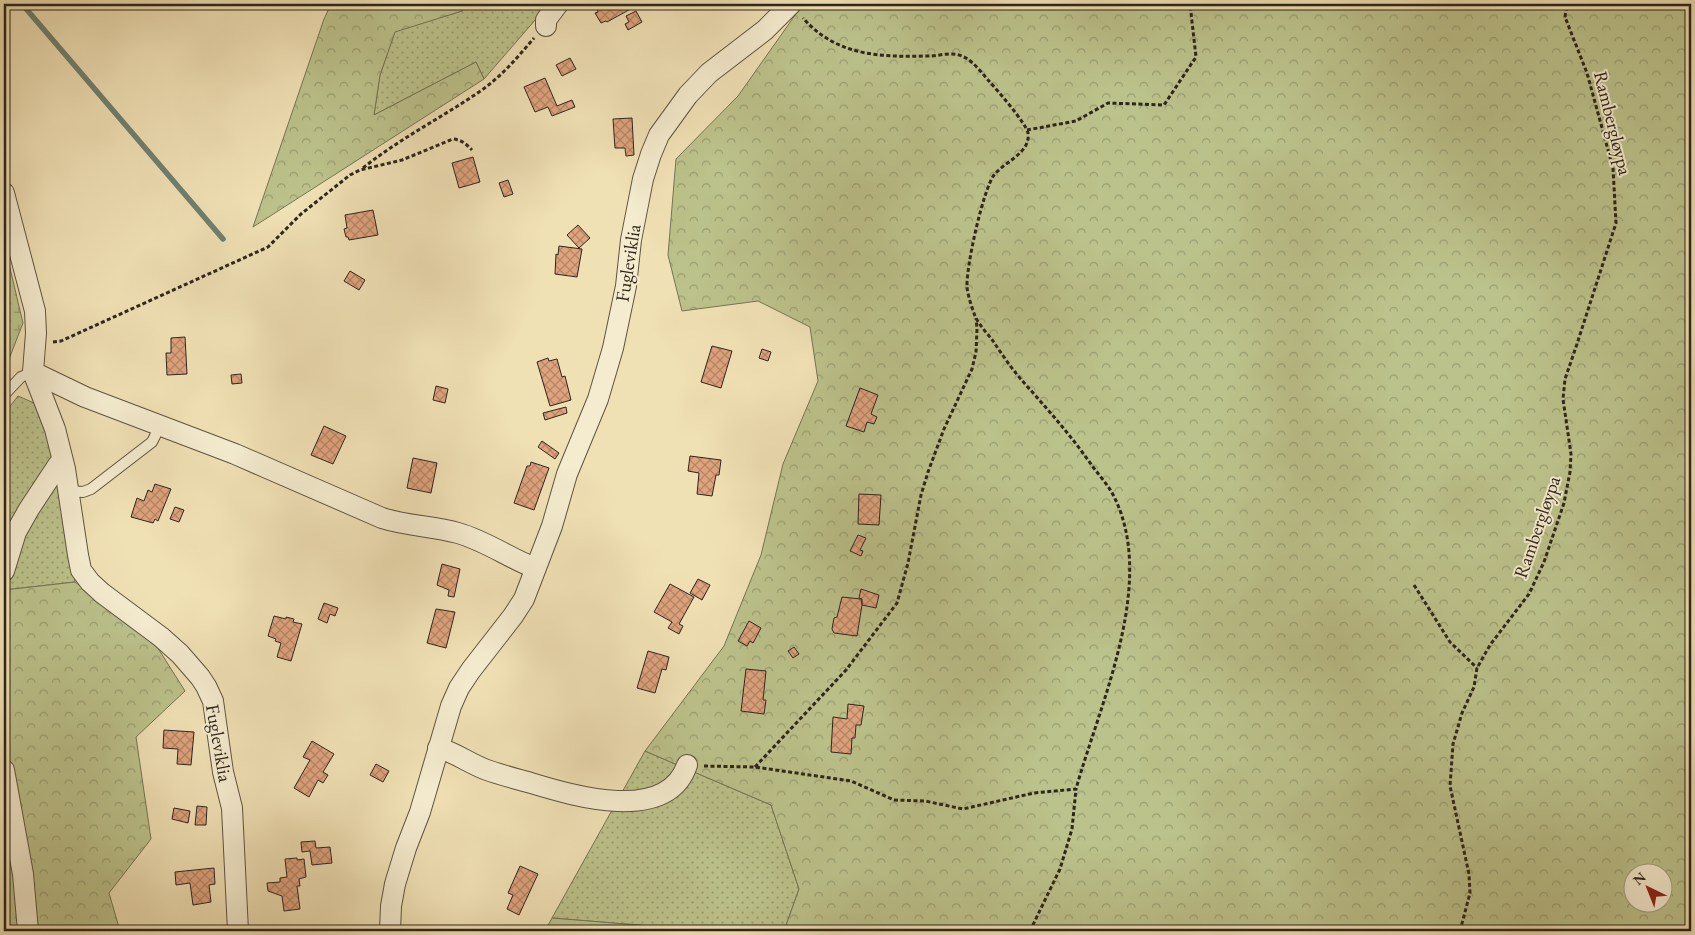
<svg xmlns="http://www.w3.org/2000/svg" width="1695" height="935" font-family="'EB Garamond',serif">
<defs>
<pattern id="grass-dots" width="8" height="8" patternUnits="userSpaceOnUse" patternTransform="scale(1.25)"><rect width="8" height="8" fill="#bcc28b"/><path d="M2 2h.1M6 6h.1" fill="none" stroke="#999d71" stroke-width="1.8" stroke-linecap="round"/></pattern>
<pattern id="forest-crowns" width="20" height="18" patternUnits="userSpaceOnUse" patternTransform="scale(1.25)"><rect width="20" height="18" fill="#bcc28b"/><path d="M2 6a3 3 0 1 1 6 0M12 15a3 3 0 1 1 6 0" fill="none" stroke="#999d71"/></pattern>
<pattern id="wetland-marsh" width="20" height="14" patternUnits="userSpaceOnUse" patternTransform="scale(1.25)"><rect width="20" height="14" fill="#bcc28b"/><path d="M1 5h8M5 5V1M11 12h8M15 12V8" fill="none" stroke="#999d71"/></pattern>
<pattern id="building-cross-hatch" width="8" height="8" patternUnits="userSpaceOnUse" patternTransform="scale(1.25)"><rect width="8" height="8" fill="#dfa37e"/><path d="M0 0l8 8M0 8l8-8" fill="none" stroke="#b58566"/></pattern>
</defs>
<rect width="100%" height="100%" fill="#f0e1b5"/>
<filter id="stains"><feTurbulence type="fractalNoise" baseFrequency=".004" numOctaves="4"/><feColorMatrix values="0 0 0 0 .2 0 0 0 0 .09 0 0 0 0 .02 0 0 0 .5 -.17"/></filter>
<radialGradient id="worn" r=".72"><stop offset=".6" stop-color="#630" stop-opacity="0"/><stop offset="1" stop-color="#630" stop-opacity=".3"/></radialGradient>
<g fill="url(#grass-dots)" stroke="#757453">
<polygon points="469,4 549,4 484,79 476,62 374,115 380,75 395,31 462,11"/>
<polygon points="18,396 41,406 64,514 75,582 4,590 4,414"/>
<polygon points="645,751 771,805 799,889 784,931 648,931 650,926 552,918"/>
</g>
<g fill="url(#forest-crowns)" stroke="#757453" fill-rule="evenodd">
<polygon points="331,4 469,4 462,11 395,32 380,75 374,115 476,62 484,79 253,227 324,19"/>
<path d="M803,4H1691V931H784L799,889L771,805L645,751L724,646L761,555L783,464L818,381L810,327L758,301L682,311L668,255L676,159L738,96ZM1632,872H1662V902H1632Z"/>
<polygon points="75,582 154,642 185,691 136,737 151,839 109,893 120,931 4,931 4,590"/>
<polygon points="552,918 650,926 648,931 545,931"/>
</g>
<polygon fill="url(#wetland-marsh)" stroke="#757453" points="4,243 23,323 4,372"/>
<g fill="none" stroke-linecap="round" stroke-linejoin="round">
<polyline stroke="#6f8171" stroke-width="5.5" points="22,4 223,239"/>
</g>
<g fill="url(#building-cross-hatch)" stroke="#2e251b">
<polygon points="594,4 635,4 636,6 607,22 606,21 601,23 595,13 598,12"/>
<polygon points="636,11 642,22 628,30 625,24 629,22 626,16"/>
<polygon points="570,58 576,69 562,76 556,65"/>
<polygon points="545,78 557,106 572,100 575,107 552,116 548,107 535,112 524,87"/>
<polygon points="632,118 634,155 626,156 625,148 615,148 613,119"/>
<polygon points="473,157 480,182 459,188 452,163"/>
<polygon points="508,180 513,194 504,197 499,183"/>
<polygon points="373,210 378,235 349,240 348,237 346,237 344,229 347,228 345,215"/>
<polygon points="578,225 590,238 579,248 567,235"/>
<polygon points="559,246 582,249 577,277 555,274 556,254 558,255"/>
<polygon points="350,271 365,280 359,290 344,281"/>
<polygon points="185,337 187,374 167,375 166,353 171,353 171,338"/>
<polygon points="712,346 732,351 721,388 701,382"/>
<polygon points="762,349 771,352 768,361 759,358"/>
<polygon points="548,358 549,361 557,359 562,377 565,376 571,400 550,406 537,362"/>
<polygon points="241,374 242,383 232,384 231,375"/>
<polygon points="436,386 448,389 445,403 433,400"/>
<polygon points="860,388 878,395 871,414 877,417 874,424 867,422 864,432 846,426"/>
<polygon points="566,407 567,413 545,420 543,413"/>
<polygon points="324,426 346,436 333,464 311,455"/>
<polygon points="542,441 559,453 555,459 538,447"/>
<polygon points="690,456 721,460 719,475 716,475 712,496 697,494 699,473 688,471"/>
<polygon points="413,458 437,463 431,493 407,488"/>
<polygon points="531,462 549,468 534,510 514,503 527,466 530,466"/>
<polygon points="155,484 171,489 158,521 155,519 153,523 131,517 137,498 144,501 148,490 152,492"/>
<polygon points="859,494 881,495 879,525 858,524"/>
<polygon points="175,507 184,510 179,522 170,519"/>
<polygon points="858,535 866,538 860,550 863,551 861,556 850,551"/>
<polygon points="442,564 460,569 454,597 448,596 449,590 437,585"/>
<polygon points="698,579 710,585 702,600 690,593"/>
<polygon points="670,584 694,597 679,624 683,626 679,634 668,628 672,622 654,612"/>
<polygon points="861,589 879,595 876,608 862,605 862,599 859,598"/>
<polygon points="842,597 861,599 862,605 857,636 834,633 832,629 834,618 837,617"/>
<polygon points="324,603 338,608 335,616 330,614 327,623 318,619"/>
<polygon points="436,609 455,612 446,648 427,643"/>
<polygon points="274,616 286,619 286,617 294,619 293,622 302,624 291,661 277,657 281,643 275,641 276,639 268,636"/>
<polygon points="749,621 761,628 753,643 750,641 747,646 738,641"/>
<polygon points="794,647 799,654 793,658 788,651"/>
<polygon points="648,651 669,657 666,670 662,669 655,693 637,688"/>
<polygon points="746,669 766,671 763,700 766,700 764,714 741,711"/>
<polygon points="848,704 864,706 861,725 856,725 855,738 852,738 851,754 831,752 833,717 847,719"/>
<polygon points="164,730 194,732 191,765 177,764 178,749 163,748"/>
<polygon points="312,741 334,754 323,772 328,775 323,783 318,780 309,797 294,788 310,760 303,757"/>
<polygon points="376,764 389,771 383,782 370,775"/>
<polygon points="197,806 207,807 206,825 195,825"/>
<polygon points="174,808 190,811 188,823 172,819"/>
<polygon points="315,841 316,848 330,847 332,863 312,865 310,851 302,852 301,842"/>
<polygon points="297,858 297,860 304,859 306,877 299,879 300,886 297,886 300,909 284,911 282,896 268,891 267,883 280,882 280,878 287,877 285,859"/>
<polygon points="520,866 538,874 519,915 507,909 513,895 508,893"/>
<polygon points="214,868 215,884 209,885 211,902 193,905 190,883 176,885 175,872"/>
</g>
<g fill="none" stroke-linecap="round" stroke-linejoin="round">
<defs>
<g id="service">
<polyline points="4,395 21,377 33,372"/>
<polyline points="69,491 83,492 91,489 152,442 160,426"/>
</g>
<g id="minor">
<polyline points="546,26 546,20 558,4"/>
<polyline points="4,193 35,311 36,333 33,372 55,429 65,469 78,555 81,570 90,582 102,593 161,637 180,654 200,677 206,686 213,701 223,772 232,808 238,931"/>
<path d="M33,372L85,397L235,454L382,518C407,526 433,526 458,533C486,541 509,558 535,568"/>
<polyline points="4,571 16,532 29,509 58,465 63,463"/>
<path d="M438,748C455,752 470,764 487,770C501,775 517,779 531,783C574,796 667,824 687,765"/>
<polyline points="4,770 23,874 28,931"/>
<polyline points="390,931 391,906 395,884 406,848 420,812 451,706 459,688 471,670 513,616 524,599 552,526 567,474 598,399 613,348 626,286 631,240 643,179 651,154 659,135 688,95 709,73 765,30 791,4"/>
</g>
</defs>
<use href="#service" stroke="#5e5442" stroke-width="12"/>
<use href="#minor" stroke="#5e5442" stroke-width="22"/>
<g stroke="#2e251b" stroke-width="3" stroke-dasharray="4 2.5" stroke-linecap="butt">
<polyline points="1027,130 1076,121 1108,103 1164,105 1196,57 1190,4"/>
<path d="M363,168C399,139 441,118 479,92C501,77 517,58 534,38"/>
<path d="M53,342L61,341L268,247L301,214L350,175L360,170L402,160L453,139C462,140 466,144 472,150"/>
<polyline points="1414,585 1450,642 1477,668"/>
<path d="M704,766L755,767L851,781L894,800L925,801L963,809L1034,793L1076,789C1100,702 1160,578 1111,491C1106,483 1099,475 1093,467C1073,438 1050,412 1026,385C1014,372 1003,356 993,341C987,333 979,325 975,316C972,308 968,296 967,287C966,267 983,190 994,175C1004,162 1031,153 1028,133C1026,123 997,90 989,81C981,72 971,58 959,55C950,52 938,56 929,56C882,57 837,57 803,18"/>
<polyline points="755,767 846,670 897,603 908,563 921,495 928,472 944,429 972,369 976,352 977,329 976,318"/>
<polyline points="1030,931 1060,869 1072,829 1076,789"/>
<polyline points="1460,931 1470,893 1469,874 1450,786 1453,744 1462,713 1474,687 1477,668 1490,645 1529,594 1544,562 1564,503 1570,472 1571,454 1563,399 1565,379 1576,347 1616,223 1613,168 1587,73 1565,17 1567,4"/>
</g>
<use href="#service" stroke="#f5eccf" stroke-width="10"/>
<use href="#minor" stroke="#f5eccf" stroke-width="20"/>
</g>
<g text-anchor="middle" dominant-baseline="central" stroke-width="4" stroke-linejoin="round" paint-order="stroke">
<g font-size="19" fill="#2e251b" stroke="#f5eccf">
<text transform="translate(1613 123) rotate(76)">Rambergløypa</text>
<text transform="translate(628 263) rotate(-81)">Fugleviklia</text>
<text transform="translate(1537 527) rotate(-71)">Rambergløypa</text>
<text transform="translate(219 743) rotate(80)">Fugleviklia</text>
</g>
</g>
<rect width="1695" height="935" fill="none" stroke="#f0e1b5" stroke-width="20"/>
<rect x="5" y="5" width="1685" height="925" fill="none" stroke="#2e251b" stroke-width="2.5"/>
<rect x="10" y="10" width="1675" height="915" fill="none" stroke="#2e251b"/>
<g transform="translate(1648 888) rotate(317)"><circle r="24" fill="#f5eccf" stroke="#a59c87"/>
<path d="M0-4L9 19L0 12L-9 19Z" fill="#8f2418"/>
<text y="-8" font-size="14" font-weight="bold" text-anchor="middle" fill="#2e251b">N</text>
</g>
<rect width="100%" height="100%" filter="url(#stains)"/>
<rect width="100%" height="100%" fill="url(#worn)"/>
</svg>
